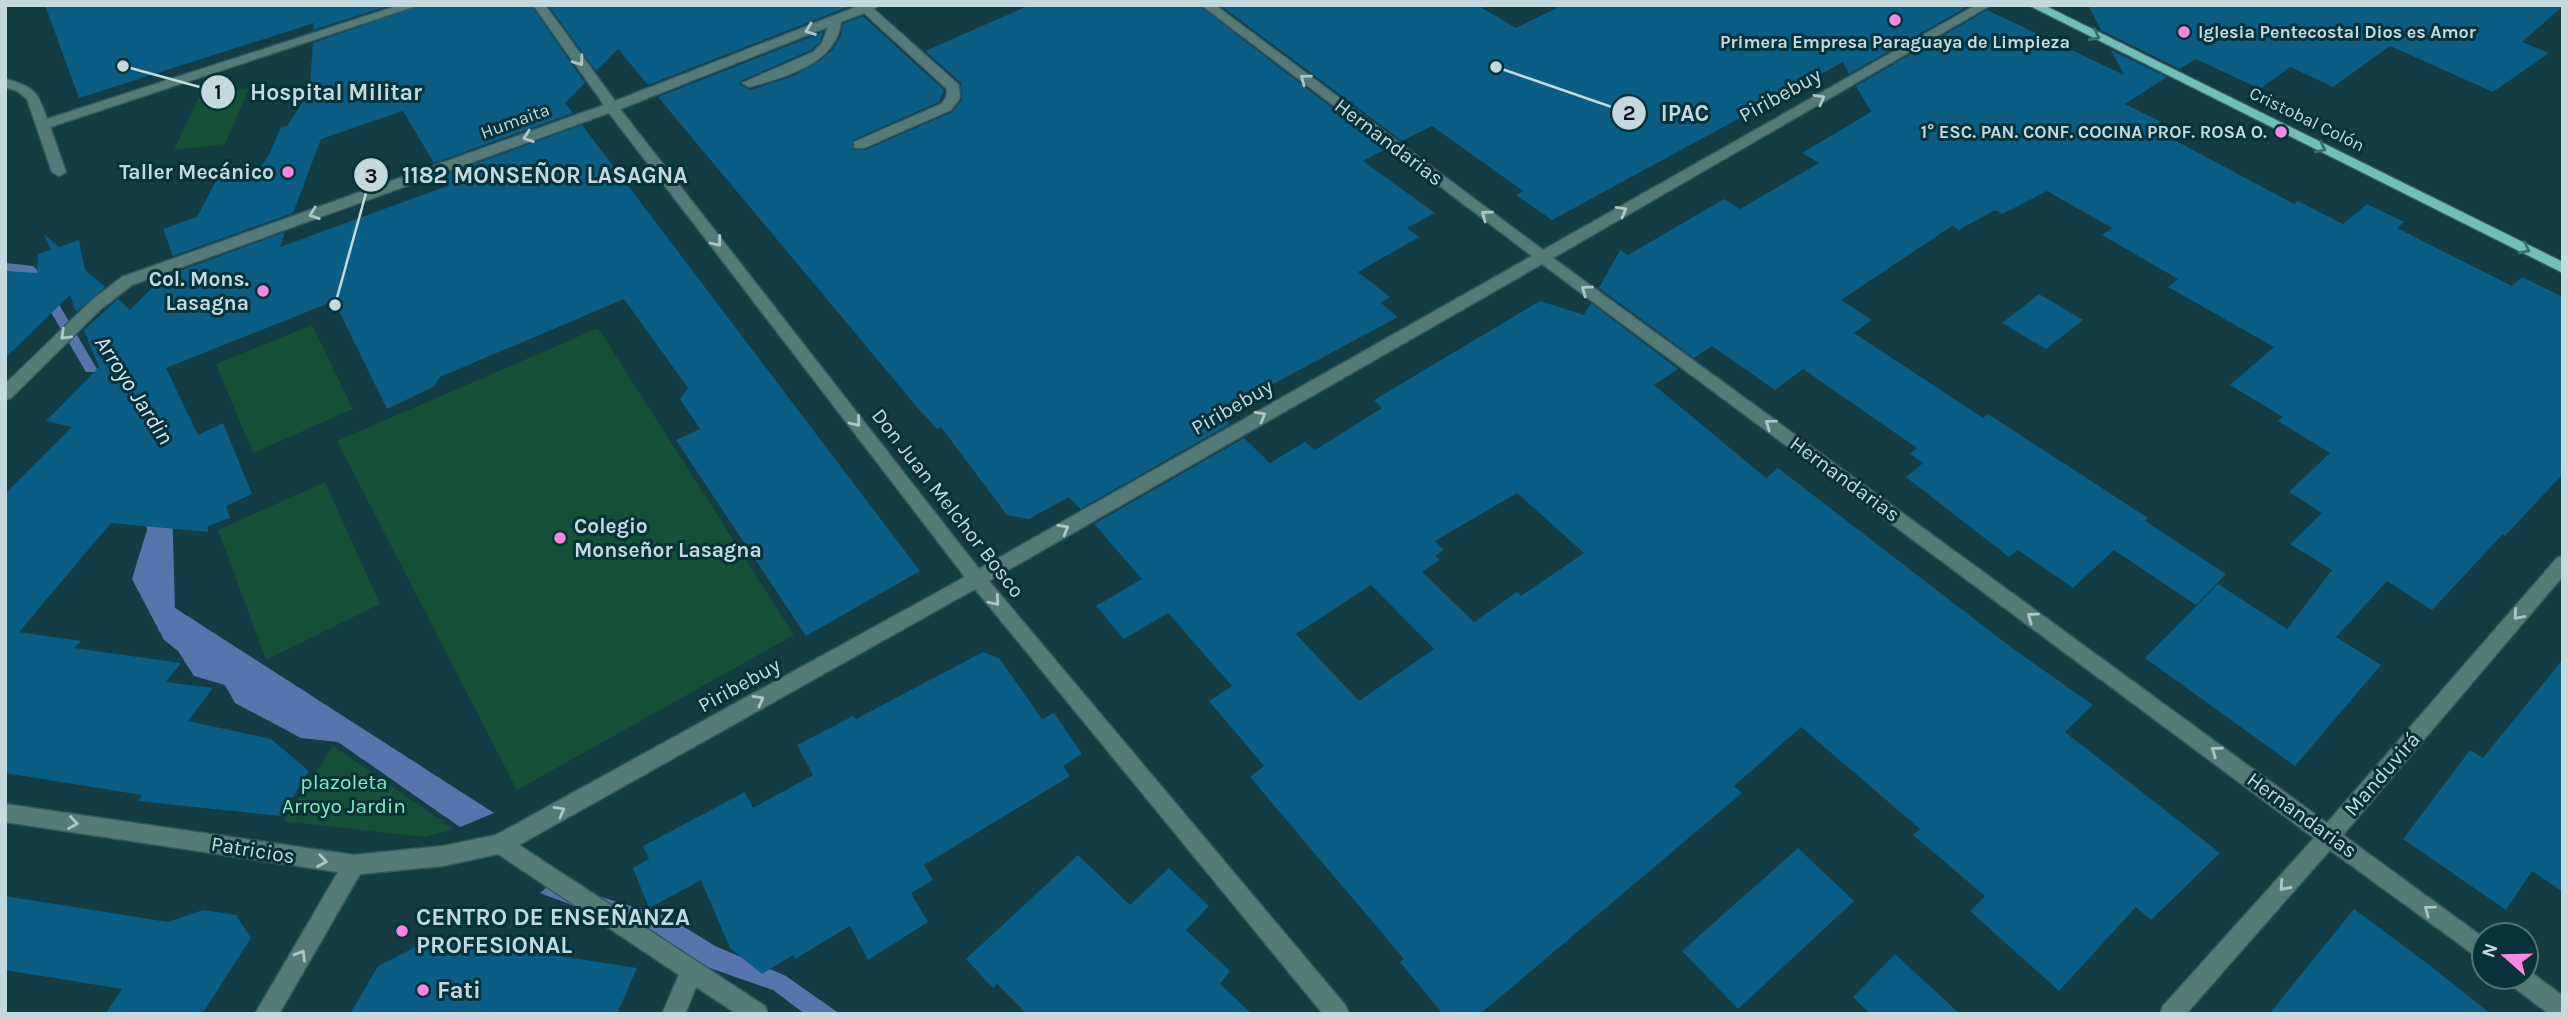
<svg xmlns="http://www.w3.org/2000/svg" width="2568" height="1019" font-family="Karla,sans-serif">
<rect width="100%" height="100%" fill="#133c43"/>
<g fill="#145138">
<polygon points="249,88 225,144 174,150 200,94"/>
<polygon points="312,325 353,409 253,453 216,364"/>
<polygon points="598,328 794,635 517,790 337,441"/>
<polygon points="325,482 380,604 266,660 218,530"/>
<polygon points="333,746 454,829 425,837 283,821"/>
</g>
<g fill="#5675ad">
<polygon points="84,350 131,422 172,504 175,608 494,813 460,827 338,742 301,738 235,703 225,685 194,676 178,651 164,640 132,579 147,530 134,451 95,372 86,368 79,356"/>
<polygon points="558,878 601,897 668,917 715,946 786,976 840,1014 805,1014 773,990 701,965 654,936 540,893"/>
</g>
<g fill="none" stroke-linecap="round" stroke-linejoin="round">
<polygon fill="#5675ad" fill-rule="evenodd" points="5,263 33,266 41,274 97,369 96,372 86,372 32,280 26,273 5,271"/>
</g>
<g fill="#0a5d84" fill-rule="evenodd">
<polygon points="45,5 391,5 313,30 314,23 79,98"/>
<polygon points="421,5 531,5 585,83 565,103 573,113 434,163 403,111 321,139 293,213 173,256 163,229 197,217 217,179 259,170 270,153 281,127 287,126 302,103 310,82 313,43"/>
<polygon points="548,5 853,5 648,85 618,49 596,71"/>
<polygon points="1030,5 1198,5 1386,149 1363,161 1435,213 1407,228 1419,237 1358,272 1390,297 1381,303 1398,317 1219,413 1230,424 1080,509 1069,497 1029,519 1007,515 941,427 937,429 916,406 658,97 823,32 820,42 811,50 741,81 739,84 750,90 793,76 821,60 832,50 840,38 843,24 863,16 944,90 939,102 853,140 852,150 865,150 952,112 962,100 961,83 925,51"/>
<polygon points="1220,5 1477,5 1516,28 1563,5 1970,5 1849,74 1843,62 1552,220 1516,195 1523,191 1432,126 1402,141"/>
<polygon points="2088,5 2563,5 2563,6 2522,42 2549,53 2493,92 2390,46 2333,87 2290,67 2260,89 2196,59 2180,69 2101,30"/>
<polygon points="1987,10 2124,75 2111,50 2167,77 2125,104 2161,122 2152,128 2294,204 2298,201 2343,224 2367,204 2404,222 2397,228 2512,286 2522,277 2563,297 2563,474 2505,536 2503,534 2432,610 2387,581 2336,637 2381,665 2295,766 2145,658 2218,584 2287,629 2332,570 2290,544 2322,513 2289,492 2330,453 2278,421 2283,417 2230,385 2274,347 2168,287 2178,279 2102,235 2112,228 2047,191 2002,214 1995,210 1959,230 1952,226 1841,300 1872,320 1854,333 1983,418 1988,414 2148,518 2145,521 2226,574 2196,605 2114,550 2073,588 2018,550 2009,557 1906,477 1923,463 1910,454 1917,448 1803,369 1775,390 1712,346 1694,358 1599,288 1620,250 1628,255 1724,199 1740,209 1819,163 1802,153 1871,112 1856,86"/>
<polygon points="582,125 920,571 806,636 676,440 700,429 680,399 688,388 624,299 440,377 433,387 387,409 334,301 166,368 198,435 223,423 252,494 226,506 230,518 208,526 208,532 111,523 19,632 81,641 74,648 181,663 166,682 213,688 188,721 271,739 309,771 281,816 138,801 142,795 5,773 5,494 72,427 46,421 99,367 84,330 118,299 130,310 163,277 285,232 280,247 447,186 441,176"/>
<polygon points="44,234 59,247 79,240 85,270 105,287 76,312 70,295 5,358 5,271 37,273 38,254 51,250"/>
<polygon points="2039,294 2083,320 2046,349 2002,323"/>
<path d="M1540,301L1584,315L1591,303L1678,369L1654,385L1766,478L1778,468L2012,648L2093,705L2065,732L2220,853L2151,920L2136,907L2059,991L1970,911L1985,896L1913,835L1920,829L1801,727L1734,786L1742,793L1480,1014H1443L1400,962L1404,959L1250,777L1264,766L1209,701L1232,686L1168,613L1124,639L1096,606L1142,579L1094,524L1244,438L1270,463L1305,442L1315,450L1382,408L1374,400ZM1517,493L1584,553L1521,596L1517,592L1474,622L1422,572L1440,560L1435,556L1444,550L1435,541ZM1371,585L1434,649L1359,701L1296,634Z"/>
<polygon points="983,652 999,658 1042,719 1054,713 1082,754 1063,766 1070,776 924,865 933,880 911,893 928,922 868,960 850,926 795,959 793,955 762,974 730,948 701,880 649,908 633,868 649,859 643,846 745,792 753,808 813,775 797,745 853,716 856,719"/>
<polygon points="2563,659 2563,892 2532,871 2506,910 2403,839 2470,750 2483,758"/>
<polygon points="1798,848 1854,901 1738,1009 1682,951"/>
<polygon points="1078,855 1130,905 1169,868 1209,906 1186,930 1230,971 1220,984 1252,1014 1027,1014 997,984 993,988 966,959"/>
<polygon points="5,896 168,922 203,910 236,915 251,938 202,1014 105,1014 122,989 5,970"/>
<polygon points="2354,909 2428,964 2491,1014 2269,1014"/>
<polygon points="431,939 559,956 637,968 617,1014 350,1014 378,966"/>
<polygon points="1895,954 1960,1014 1870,1014 1853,997"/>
</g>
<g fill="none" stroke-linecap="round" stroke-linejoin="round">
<defs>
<g id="minor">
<path d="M400,5H419L50,127L66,172L59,176L52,172L27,99L17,91L5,87V79C34,86 38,92 47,119Z"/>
<path d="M533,5H545L615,101L861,5H879L874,9L959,85L960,98L951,110L864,148H854V142L941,104L946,98L947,89L864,13L841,22C837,63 784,78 749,87L742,83L813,52L822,43L828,27L620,109L979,569L1532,256L1201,5H1215L1543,250L1976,5H1991L1553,258L2327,823L2557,558L2563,556V576L2343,835L2484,938V962L2330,850L2186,1014H2160L2163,1006L2314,838L1542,264L989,581L1346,1006L1349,1014H1323L975,589L519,845L765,1006L768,1014H737L696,987L685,1014H662L679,975L498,854L443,866L360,874L279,1014H255L338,872L5,822V804L354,855L443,846L496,835L965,577L609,113L132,285L101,309L11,398L5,400V384L91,301L122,277L604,105Z"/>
<polygon points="2527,969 2563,996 2563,1014 2549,1014 2511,985 2508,977 2526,977"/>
</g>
<polygon id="major" points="2028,5 2044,5 2563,262 2563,273"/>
</defs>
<use href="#minor" stroke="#33585f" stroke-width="3"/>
<use href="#major" stroke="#33585f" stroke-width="3"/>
<use href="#minor" fill="#567b76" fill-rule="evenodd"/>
<use href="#major" fill="#6fbfb6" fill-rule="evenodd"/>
</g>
<defs><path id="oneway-chevron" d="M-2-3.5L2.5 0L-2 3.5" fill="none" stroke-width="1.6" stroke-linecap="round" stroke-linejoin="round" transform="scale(1.75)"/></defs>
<g stroke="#aec6c9">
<use href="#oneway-chevron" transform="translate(810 30) rotate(159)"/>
<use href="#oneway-chevron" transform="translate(579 61) rotate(54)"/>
<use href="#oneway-chevron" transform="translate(1305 79) rotate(-143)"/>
<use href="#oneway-chevron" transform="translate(1820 99) rotate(-29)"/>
<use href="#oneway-chevron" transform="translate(528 137) rotate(160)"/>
<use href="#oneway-chevron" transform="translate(1622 211) rotate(-29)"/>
<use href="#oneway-chevron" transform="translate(314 214) rotate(160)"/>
<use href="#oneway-chevron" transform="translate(1486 215) rotate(-143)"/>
<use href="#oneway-chevron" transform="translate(717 242) rotate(52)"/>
<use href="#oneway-chevron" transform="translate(1586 290) rotate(-144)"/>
<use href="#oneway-chevron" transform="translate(65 335) rotate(136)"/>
<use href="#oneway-chevron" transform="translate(1261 416) rotate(-30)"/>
<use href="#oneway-chevron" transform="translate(856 422) rotate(52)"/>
<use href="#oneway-chevron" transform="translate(1770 424) rotate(-144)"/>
<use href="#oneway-chevron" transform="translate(1064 529) rotate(-30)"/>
<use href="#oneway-chevron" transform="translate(995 601) rotate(50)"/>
<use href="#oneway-chevron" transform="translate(2518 615) rotate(131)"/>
<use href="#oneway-chevron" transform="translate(2032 617) rotate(-144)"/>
<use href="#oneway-chevron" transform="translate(759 700) rotate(-29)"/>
<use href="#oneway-chevron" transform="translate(2216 751) rotate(-144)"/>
<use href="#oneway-chevron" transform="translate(560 811) rotate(-29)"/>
<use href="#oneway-chevron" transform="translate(73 823) rotate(9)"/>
<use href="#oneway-chevron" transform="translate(322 861) rotate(9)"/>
<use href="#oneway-chevron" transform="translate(2284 886) rotate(132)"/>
<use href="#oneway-chevron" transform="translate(2429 910) rotate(-143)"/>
<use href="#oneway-chevron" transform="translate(301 955) rotate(-59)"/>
</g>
<g stroke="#357171">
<use href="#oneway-chevron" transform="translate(2095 36) rotate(26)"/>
<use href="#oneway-chevron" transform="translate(2321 148) rotate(26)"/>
<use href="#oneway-chevron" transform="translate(2525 249) rotate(26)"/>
</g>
<g fill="#fd86e2" stroke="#063239" stroke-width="2.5">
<circle cx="1895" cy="20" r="7"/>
<circle cx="2184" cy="32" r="7"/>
<circle cx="2281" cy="132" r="7"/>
<circle cx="288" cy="172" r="7"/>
<circle cx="263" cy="291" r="7"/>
<circle cx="560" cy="538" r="7"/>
<circle cx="402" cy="931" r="7"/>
<circle cx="423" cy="990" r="7"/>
</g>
<g text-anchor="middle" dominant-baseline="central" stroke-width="6" stroke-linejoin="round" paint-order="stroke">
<g font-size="18" font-weight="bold" fill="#c4d9de" stroke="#063239" text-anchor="start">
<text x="2198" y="32">Iglesia Pentecostal Dios es Amor</text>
<text x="1895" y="42" text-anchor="middle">Primera Empresa Paraguaya de Limpieza</text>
<text x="2267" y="132" text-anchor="end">1° ESC. PAN. CONF. COCINA PROF. ROSA O.</text>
</g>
<g font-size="18" fill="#c4d9de" stroke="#063239">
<text transform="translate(2307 119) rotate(26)">Cristobal Colón</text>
<text transform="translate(515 121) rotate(-20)">Humaita</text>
</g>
<g font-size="21" fill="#c4d9de" stroke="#063239">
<text transform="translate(1780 95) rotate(-29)">Piribebuy</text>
<text transform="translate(1389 142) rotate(37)">Hernandarias</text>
<text transform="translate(1232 407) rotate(-30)">Piribebuy</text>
<text transform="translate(1845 479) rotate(36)">Hernandarias</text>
<text transform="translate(948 503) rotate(52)">Don Juan Melchor Bosco</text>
<text transform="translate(739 685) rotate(-29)">Piribebuy</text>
<text transform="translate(2382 774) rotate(-49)">Manduvirá</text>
<text transform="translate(2302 815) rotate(36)">Hernandarias</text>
<text transform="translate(253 850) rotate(9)">Patricios</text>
</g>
<g font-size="21" font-weight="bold" fill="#c4d9de" stroke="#063239" text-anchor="end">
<text x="274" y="172">Taller Mecánico</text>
<text x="249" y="279">Col. Mons.<tspan x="249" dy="24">Lasagna</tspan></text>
<text x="574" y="526" text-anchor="start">Colegio<tspan x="574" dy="24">Monseñor Lasagna</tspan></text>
</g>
<g font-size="21" fill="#83eebb" stroke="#063239">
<text x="344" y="782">plazoleta<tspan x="344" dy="24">Arroyo Jardin</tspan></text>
</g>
<g font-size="23" font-style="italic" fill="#d9e3f3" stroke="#063239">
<text transform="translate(134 390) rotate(57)">Arroyo Jardin</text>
</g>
<g font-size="24" font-weight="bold" fill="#c4d9de" stroke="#063239" text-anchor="start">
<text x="416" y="917">CENTRO DE ENSEÑANZA<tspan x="416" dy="28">PROFESIONAL</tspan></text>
<text x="437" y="990">Fati</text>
</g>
</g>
<path fill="none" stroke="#c4d9de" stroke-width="2.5" d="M123 66L218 92M1496 67L1629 113M335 305L371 175"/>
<g fill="#c4d9de" stroke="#063239" stroke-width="2.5">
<circle cx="123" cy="66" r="7"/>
<circle cx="1496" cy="67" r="7"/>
<circle cx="335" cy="305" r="7"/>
<circle cx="218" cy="92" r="18"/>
<circle cx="1629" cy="113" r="18"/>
<circle cx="371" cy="175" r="18"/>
</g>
<g font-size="21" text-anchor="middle" font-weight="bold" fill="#111">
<text x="218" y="99">1</text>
<text x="1629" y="120">2</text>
<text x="371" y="183">3</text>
</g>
<g font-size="23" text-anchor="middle" font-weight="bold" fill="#c4d9de" stroke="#063239" stroke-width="6" stroke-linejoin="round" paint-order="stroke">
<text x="336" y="100">Hospital Militar</text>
<text x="1685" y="121">IPAC</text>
<text x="545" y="183">1182 MONSEÑOR LASAGNA</text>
</g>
<rect width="2568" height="1019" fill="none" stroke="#c4d9de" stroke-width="14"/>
<g transform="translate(2505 956) rotate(290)"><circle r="33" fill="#063239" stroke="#52757b" stroke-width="2"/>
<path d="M0-5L12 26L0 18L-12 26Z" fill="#fd86e2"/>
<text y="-10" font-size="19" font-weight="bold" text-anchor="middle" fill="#c4d9de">N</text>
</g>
</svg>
